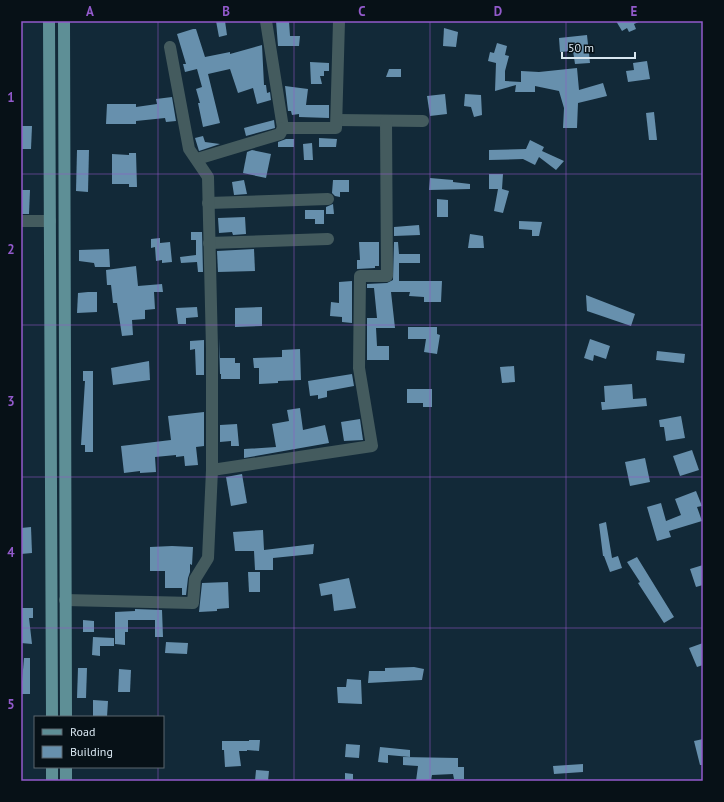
<svg xmlns="http://www.w3.org/2000/svg" width="724" height="802" font-family="'PT Sans',sans-serif">
<rect width="100%" height="100%" fill="#122938"/>
<g fill="#6790ad">
<polygon points="216,21 225,21 227,35 219,37"/>
<polygon points="276,21 289,21 290,36 300,36 299,46 278,46"/>
<polygon points="616,21 641,21 634,24 636,29 629,32 627,28 622,31"/>
<polygon points="444,28 458,32 456,47 443,46"/>
<polygon points="193,29 196,29 205,57 230,52 230,54 262,45 264,85 266,85 267,93 270,92 271,100 257,104 253,88 238,93 230,69 208,74 220,123 203,127 198,103 200,103 196,89 202,87 197,69 185,72 183,64 186,64 177,34"/>
<polygon points="587,35 590,63 575,64 573,51 560,52 559,38"/>
<polygon points="497,43 507,46 505,55 509,56 505,71 505,81 521,82 521,71 539,72 577,68 579,90 603,83 607,96 578,103 577,128 563,128 564,108 559,91 535,86 535,92 515,92 516,85 495,91 496,63 488,61 490,52 494,53"/>
<polygon points="647,61 650,79 628,82 626,71 634,70 633,63"/>
<polygon points="310,62 329,63 329,71 324,71 324,76 320,76 322,84 311,84"/>
<polygon points="389,69 401,69 401,77 386,77"/>
<polygon points="285,86 308,89 306,105 329,105 329,118 299,117 299,114 292,115 291,111 288,111"/>
<polygon points="445,94 447,114 430,116 427,96"/>
<polygon points="465,94 481,95 482,115 474,117 471,107 464,106"/>
<polygon points="172,97 176,121 166,122 165,118 136,121 136,124 106,124 107,104 136,104 136,107 157,104 156,99"/>
<polygon points="654,112 657,140 649,140 646,113"/>
<polygon points="274,120 275,128 246,136 244,128"/>
<polygon points="21,126 32,126 31,149 21,149"/>
<polygon points="203,136 205,142 220,144 199,151 195,138"/>
<polygon points="319,138 337,139 336,147 319,147"/>
<polygon points="286,139 294,139 294,147 278,147 278,142"/>
<polygon points="530,140 544,147 542,151 564,161 556,170 539,157 535,165 523,159 489,160 489,150 526,149"/>
<polygon points="312,143 313,160 304,160 303,144"/>
<polygon points="77,150 89,150 88,192 76,191"/>
<polygon points="252,150 271,154 266,178 243,173 247,152"/>
<polygon points="129,153 136,153 137,187 129,187 129,184 112,184 112,154 129,155"/>
<polygon points="489,174 503,174 502,189 509,191 503,213 494,211 498,189 489,189"/>
<polygon points="430,178 453,180 453,182 470,184 470,189 429,190"/>
<polygon points="244,180 247,194 234,195 232,182"/>
<polygon points="333,180 349,180 349,192 340,192 340,197 335,196 332,193"/>
<polygon points="21,190 30,190 29,214 21,214"/>
<polygon points="437,199 448,200 448,217 437,217"/>
<polygon points="333,204 334,214 326,214 326,207"/>
<polygon points="305,210 324,210 324,224 315,224 315,219 305,219"/>
<polygon points="245,217 246,234 233,235 232,232 219,233 218,218"/>
<polygon points="519,221 542,222 539,236 532,236 532,230 519,229"/>
<polygon points="419,225 420,235 394,236 394,227"/>
<polygon points="191,232 202,232 203,272 198,272 197,262 181,263 180,257 196,255 196,240 191,240"/>
<polygon points="470,234 483,236 484,248 468,248"/>
<polygon points="160,238 160,243 170,242 172,262 162,263 162,260 156,261 155,247 151,248 151,239"/>
<polygon points="359,242 379,242 379,266 375,266 375,268 357,269 357,260 360,260"/>
<polygon points="394,242 398,242 399,254 420,254 420,263 399,263 399,281 442,281 441,302 424,302 424,297 409,296 410,292 391,292 395,328 376,328 377,346 389,346 389,360 367,360 367,318 377,318 374,288 367,288 367,284 387,283 393,280"/>
<polygon points="109,249 110,267 95,267 94,263 79,261 79,250"/>
<polygon points="254,249 255,271 218,272 217,251"/>
<polygon points="136,266 138,286 162,284 163,292 154,292 155,309 145,310 145,319 132,320 133,335 122,336 117,303 113,303 111,285 107,285 106,270"/>
<polygon points="352,281 352,323 342,322 342,317 330,316 331,302 339,303 339,282"/>
<polygon points="88,292 97,292 97,312 77,313 78,293"/>
<polygon points="586,295 635,314 631,326 587,311"/>
<polygon points="197,307 198,317 186,318 186,324 178,324 176,308"/>
<polygon points="262,307 262,326 235,327 235,308"/>
<polygon points="408,327 437,327 437,334 440,335 437,354 424,352 426,339 408,339"/>
<polygon points="219,338 220,358 235,358 235,363 240,363 240,379 221,379 221,374 220,374"/>
<polygon points="590,339 610,346 606,359 594,355 593,361 584,358"/>
<polygon points="204,340 204,375 196,375 195,349 190,350 190,341"/>
<polygon points="300,349 301,380 278,381 278,383 259,384 259,368 254,368 253,358 282,357 282,350"/>
<polygon points="657,351 685,354 684,363 656,360"/>
<polygon points="149,361 150,380 113,385 111,368"/>
<polygon points="514,366 515,382 502,383 500,367"/>
<polygon points="83,371 93,371 93,452 85,452 85,445 81,445 85,381 83,381"/>
<polygon points="352,374 354,386 327,391 327,397 318,399 318,395 310,396 308,381"/>
<polygon points="632,384 633,399 646,398 647,406 602,410 601,402 605,402 604,386"/>
<polygon points="407,389 432,389 432,407 423,407 423,403 407,403"/>
<polygon points="300,408 303,430 325,425 329,443 244,458 244,449 276,447 272,424 289,421 287,410"/>
<polygon points="204,412 204,446 196,447 198,465 185,466 184,456 176,457 176,455 155,457 156,472 140,473 140,471 124,473 121,446 171,440 168,416"/>
<polygon points="681,416 685,438 666,441 664,427 660,427 659,420"/>
<polygon points="360,419 363,440 344,441 341,422"/>
<polygon points="237,424 239,446 231,446 231,441 220,442 220,425"/>
<polygon points="692,450 699,470 680,476 673,456"/>
<polygon points="645,458 650,482 630,486 625,462"/>
<polygon points="242,474 247,503 231,506 226,477"/>
<polygon points="696,491 702,506 697,507 702,521 669,531 671,537 657,541 647,507 661,503 666,521 681,515 675,499"/>
<polygon points="606,522 612,558 618,556 622,568 610,572 604,556 603,556 599,524"/>
<polygon points="31,527 32,553 21,554 21,528"/>
<polygon points="263,530 264,550 314,544 313,554 273,558 273,570 255,570 254,551 235,551 233,532"/>
<polygon points="172,546 193,547 192,565 190,564 190,572 188,578 186,595 182,595 182,588 165,588 165,571 150,571 150,547"/>
<polygon points="637,557 674,617 664,623 638,583 640,582 627,562"/>
<polygon points="703,565 703,585 696,587 690,569"/>
<polygon points="248,572 260,572 260,592 249,592"/>
<polygon points="349,578 356,608 334,611 332,594 321,596 319,584"/>
<polygon points="228,582 229,608 217,609 217,611 199,612 202,583"/>
<polygon points="21,608 33,608 33,618 29,618 32,644 21,643"/>
<polygon points="135,609 162,610 163,637 155,637 155,620 128,620 128,632 125,632 125,645 115,644 115,612 135,611"/>
<polygon points="83,620 94,621 94,632 83,632"/>
<polygon points="93,637 114,638 114,646 100,646 100,656 92,655"/>
<polygon points="166,642 188,643 187,654 165,653"/>
<polygon points="703,643 703,665 697,667 689,648"/>
<polygon points="24,658 30,658 30,694 21,694"/>
<polygon points="414,667 424,669 422,680 368,683 369,671 385,671 385,668"/>
<polygon points="78,668 87,668 86,698 77,698"/>
<polygon points="119,669 131,670 130,692 118,692"/>
<polygon points="347,679 361,680 362,704 338,703 337,687 346,687"/>
<polygon points="93,700 108,701 107,717 93,717"/>
<polygon points="703,739 703,765 700,765 694,741"/>
<polygon points="249,740 260,740 259,751 247,750 247,751 239,751 241,766 225,767 224,750 222,750 222,741 249,741"/>
<polygon points="346,744 360,745 359,758 345,757"/>
<polygon points="380,747 410,750 410,757 388,755 388,763 378,762"/>
<polygon points="403,757 458,758 458,767 464,767 464,779 454,779 453,774 432,775 431,781 416,781 418,766 403,765"/>
<polygon points="583,764 583,772 554,774 553,766"/>
<polygon points="256,770 269,771 268,781 255,781"/>
<polygon points="345,773 353,774 353,781 345,781"/>
</g>
<g fill="none" stroke-linecap="round" stroke-linejoin="round">
<g stroke="#445b5e" stroke-width="12">
<polyline points="266,21 283,128"/>
<polyline points="337,120 423,121"/>
<polyline points="197,159 280,134 283,128 336,128 339,21"/>
<polyline points="208,203 328,199"/>
<polyline points="21,221 50,221"/>
<polyline points="209,243 328,239"/>
<polyline points="212,470 372,446 359,368 360,276 387,276 386,121"/>
<polyline points="65,600 193,603 195,579 208,558 212,470 212,349 208,177 189,149 170,47"/>
</g>
<g stroke="#5e8f96" stroke-width="12">
<polyline points="49,21 52,717"/>
<polyline points="64,21 66,717"/>
<polyline points="66,767 66,781"/>
<polyline points="52,781 52,767"/>
</g>
</g>
<path fill="none" stroke="#925acb" stroke-width="1" stroke-opacity="0.55" d="M158,21V717M294,21V781M430,21V781M566,21V781M21,174H703M21,325H703M21,477H703M21,628H703M158,767V781"/>
<rect width="724" height="802" fill="none" stroke="#071117" stroke-width="44"/>
<rect x="34" y="716" width="130" height="52" fill="#071117" stroke="#5b666e"/>
<rect x="42" y="729" width="20" height="6" fill="#5e8f96" stroke="#5b666e"/>
<text x="70" y="736" font-size="12" fill="#d8e6f0">Road</text>
<rect x="42" y="746" width="20" height="12" fill="#6790ad" stroke="#5b666e"/>
<text x="70" y="756" font-size="12" fill="#d8e6f0">Building</text>
<path d="M562 52v6h73v-6" fill="none" stroke="#d8e6f0" stroke-width="2"/>
<text x="568" y="52" font-size="12" fill="#d8e6f0" stroke="#071117" stroke-width="3" paint-order="stroke">50 m</text>
<rect x="22" y="22" width="680" height="758" fill="none" stroke="#925acb" stroke-width="1.5"/>
<g font-size="13" text-anchor="middle" font-weight="bold" fill="#925acb">
<text x="90" y="16">A</text>
<text x="226" y="16">B</text>
<text x="362" y="16">C</text>
<text x="498" y="16">D</text>
<text x="634" y="16">E</text>
<text x="11" y="102">1</text>
<text x="11" y="254">2</text>
<text x="11" y="406">3</text>
<text x="11" y="557">4</text>
<text x="11" y="709">5</text>
</g>
</svg>
